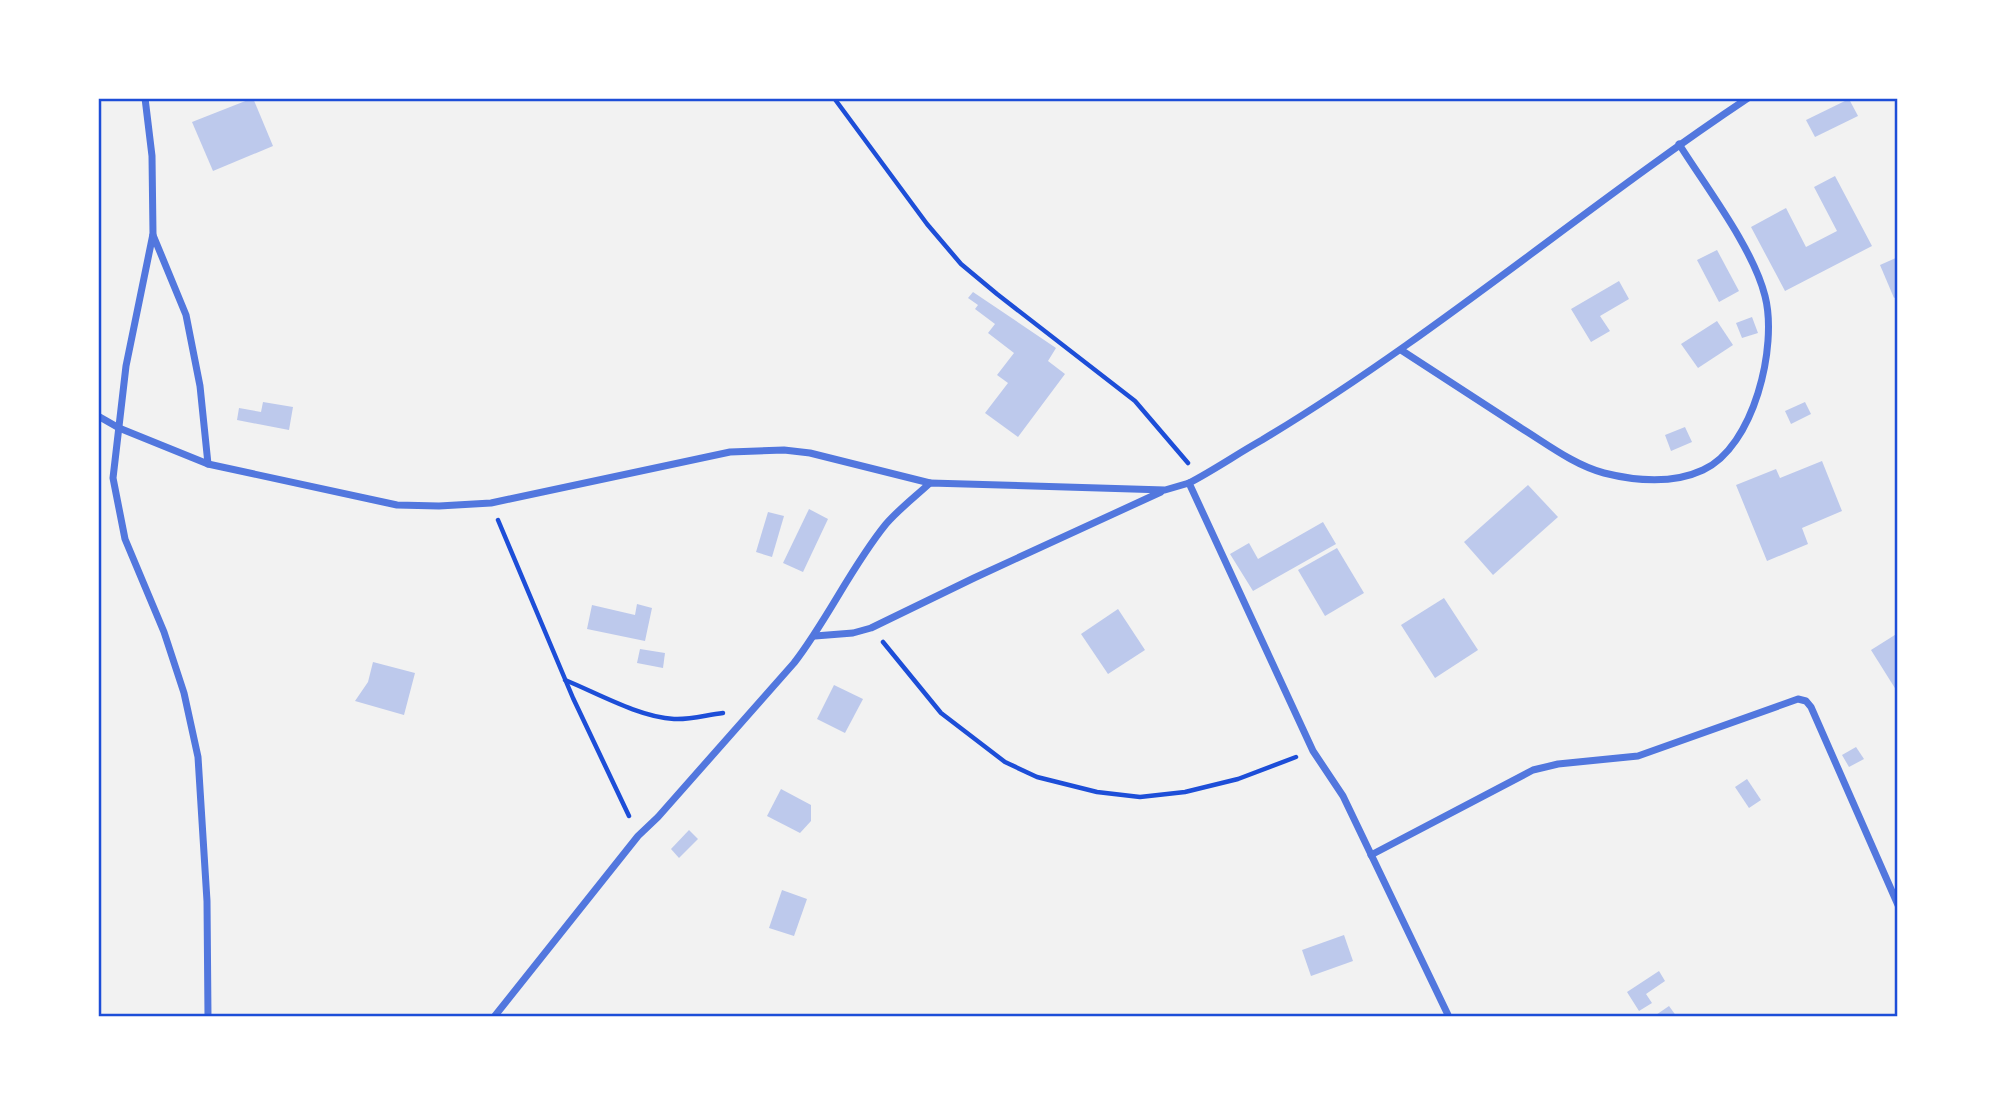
<svg xmlns="http://www.w3.org/2000/svg" width="1996" height="1115" font-family="'Open Sans',sans-serif">
<rect width="100%" height="100%" fill="#f2f2f2"/>
<g fill="#bdc9ec">
<polygon points="253,98 273,146 213,171 192,122"/>
<polygon points="1849,99 1858,116 1815,137 1806,120"/>
<polygon points="1835,176 1872,246 1785,291 1751,227 1786,208 1806,247 1837,231 1814,187"/>
<polygon points="1717,250 1739,291 1719,302 1697,260"/>
<polygon points="1898,257 1898,296 1894,298 1880,265"/>
<polygon points="1619,281 1629,299 1600,316 1610,331 1591,342 1571,309"/>
<polygon points="973,292 1056,348 1048,361 1065,374 1018,437 985,413 1008,383 997,375 1014,353 988,333 995,324 975,309 978,305 968,298"/>
<polygon points="1752,317 1758,333 1742,338 1736,323"/>
<polygon points="1717,321 1733,345 1698,368 1681,344"/>
<polygon points="263,402 293,407 289,430 237,420 239,408 261,412"/>
<polygon points="1805,402 1811,414 1791,424 1785,411"/>
<polygon points="1685,427 1692,442 1671,451 1665,435"/>
<polygon points="1822,461 1842,511 1802,528 1808,544 1767,561 1736,485 1776,469 1780,478"/>
<polygon points="1528,485 1558,517 1493,575 1464,542"/>
<polygon points="809,509 828,519 803,572 783,563"/>
<polygon points="768,512 784,516 772,557 756,552"/>
<polygon points="1323,522 1336,544 1253,591 1230,554 1249,543 1258,559"/>
<polygon points="1337,548 1364,593 1325,616 1298,570"/>
<polygon points="1444,598 1478,650 1435,678 1401,625"/>
<polygon points="637,604 652,608 645,641 587,629 592,605 635,615"/>
<polygon points="1118,609 1145,650 1108,674 1081,634"/>
<polygon points="1898,633 1898,693 1871,650"/>
<polygon points="640,649 665,653 663,668 637,663"/>
<polygon points="373,662 415,673 404,715 355,701 368,682"/>
<polygon points="834,685 863,699 845,733 817,719"/>
<polygon points="1856,747 1864,759 1849,767 1842,755"/>
<polygon points="1747,779 1761,800 1749,808 1735,787"/>
<polygon points="781,789 811,805 811,821 800,833 767,816"/>
<polygon points="689,830 698,839 679,858 671,849"/>
<polygon points="782,890 807,899 794,936 769,928"/>
<polygon points="1344,935 1353,961 1311,976 1302,950"/>
<polygon points="1659,971 1665,981 1646,994 1652,1003 1639,1011 1627,992"/>
<polygon points="1669,1006 1677,1017 1653,1017"/>
</g>
<g fill="none" stroke-linecap="round" stroke-linejoin="round">
<g stroke="#1d4ed8" stroke-width="4.5">
<polyline points="834,98 927,224 961,264 997,294 1135,401 1188,463"/>
<polyline points="498,520 573,698 629,816"/>
<polyline points="883,642 941,713 1005,762 1037,777 1097,792 1140,797 1185,792 1238,779 1296,757"/>
<path d="M565,680C597,693 639,717 674,719C690,720 706,715 723,713"/>
</g>
<g stroke="#5277de" stroke-width="7">
<polyline points="145,98 152,156 153,234 126,366 113,478 125,539 164,632 184,693 198,757 207,901 208,1017"/>
<polyline points="153,235 186,315 200,386 208,464"/>
<path d="M1401,350C1441,376 1481,402 1521,428C1547,444 1574,465 1604,473C1636,481 1673,484 1703,470C1754,447 1778,346 1765,296C1753,248 1706,187 1679,144"/>
<polyline points="98,416 119,428 208,464 397,505 439,506 491,503 730,452 784,450 810,453 930,483"/>
<polyline points="1189,483 1313,751 1343,796 1449,1017"/>
<polyline points="815,636 853,633 871,628 974,578 1161,492"/>
<polyline points="1371,855 1533,770 1558,764 1638,756 1798,699 1806,701 1811,707 1898,905"/>
<path d="M494,1017L638,836L658,817L794,663C828,619 851,567 886,524C899,509 916,496 930,483L1165,490L1189,483C1214,470 1237,454 1262,440C1432,338 1583,208 1748,98"/>
</g>
</g>
<rect width="1996" height="1115" fill="none" stroke="#ffffff" stroke-width="200"/>
<rect x="100" y="100" width="1796" height="915" fill="none" stroke="#1d4ed8" stroke-width="2.5"/>
</svg>
